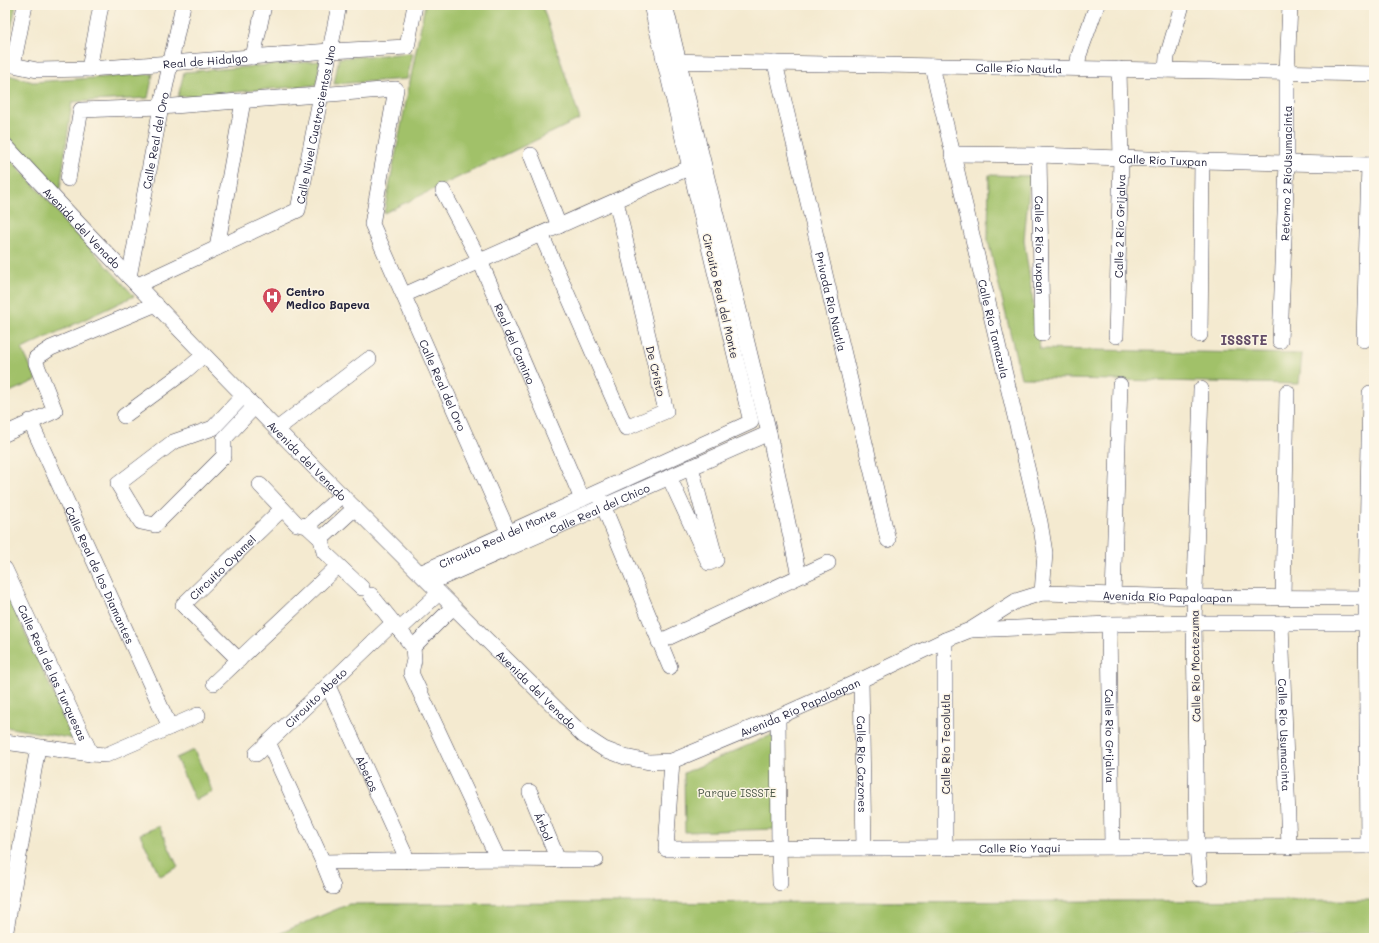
<svg xmlns="http://www.w3.org/2000/svg" width="1379" height="943" font-family="Mali,sans-serif">
<rect width="100%" height="100%" fill="#fcf5e5"/>
<filter id="ink" filterUnits="userSpaceOnUse"><feTurbulence type="fractalNoise" baseFrequency=".025" numOctaves="2"/><feDisplacementMap in="SourceGraphic" scale="8" xChannelSelector="R" yChannelSelector="G"/><feConvolveMatrix kernelMatrix="1 2 1 2 8 2 1 2 1" color-interpolation-filters="sRGB"/></filter>
<filter id="wash" filterUnits="userSpaceOnUse"><feTurbulence type="fractalNoise" baseFrequency=".012" numOctaves="4" result="noise"/><feDisplacementMap in="SourceGraphic" scale="16" xChannelSelector="R" yChannelSelector="G"/><feGaussianBlur stdDeviation="0.9" result="paint"/><feColorMatrix in="noise" values="0 0 0 0 0 0 0 0 0 0 0 0 0 0 0 0 0 1.4 0 .05"/><feComposite in="paint" operator="in"/></filter>
<g filter="url(#wash)">
<rect width="100%" height="100%" fill="#f4ead0"/>
<g fill="#a1c169" stroke="#627252">
<polygon points="5,5 16,5 6,53 5,51"/>
<polygon points="425,5 542,5 580,119 384,213"/>
<polygon points="413,53 407,79 334,84 339,58"/>
<polygon points="320,61 316,85 178,97 184,72"/>
<polygon points="5,74 33,82 153,74 148,98 72,102 60,189 53,188 5,133"/>
<polygon points="5,153 134,296 22,349 37,380 5,394"/>
<polygon points="989,175 1030,176 1024,240 1040,349 1302,354 1299,384 1021,378 988,240"/>
<polygon points="5,590 75,739 5,727"/>
<polygon points="774,734 776,829 685,832 684,773"/>
<polygon points="194,750 213,792 195,800 176,758"/>
<polygon points="159,826 178,867 160,876 140,834"/>
<polygon points="1374,900 1374,938 269,938 349,904"/>
</g>
</g>
<g filter="url(#ink)">
<g fill="none" stroke-linecap="round" stroke-linejoin="round">
<defs>
<g id="minor">
<polyline points="665,5 769,433 799,576"/>
<polyline points="253,57 264,5"/>
<path id="s1" d="M5,61L13,65L37,70L89,69L330,51L407,47L415,5"/>
<path id="s2" d="M664,61L1374,74"/>
<path id="s3" d="M775,63L888,540"/>
<polyline points="13,65 25,5"/>
<path id="s4" d="M932,66L1040,522L1045,553L1042,593"/>
<polyline points="1077,68 1079,55 1097,5"/>
<polyline points="89,69 101,5"/>
<polyline points="1166,70 1167,57 1182,5"/>
<path id="s5" d="M5,145C192,347 387,542 584,736L604,749L625,757L649,762L672,761L778,717L861,680L945,640L970,630L1016,601L1042,593L1194,597L1374,598"/>
<path id="s6" d="M952,154L1039,155L1202,161L1374,165"/>
<polyline points="531,155 559,226"/>
<path id="s7" d="M1039,155L1042,334"/>
<path id="s8" d="M68,179L81,110L161,107L396,89L372,224L514,545"/>
<path id="s9" d="M443,191L480,261L582,499"/>
<polyline points="541,234 626,428 666,411 616,201"/>
<polyline points="217,248 243,101"/>
<path id="s10" d="M129,277L161,107L183,5"/>
<path id="s11" d="M138,285L298,210L339,5"/>
<polyline points="404,295 691,167"/>
<polyline points="1200,335 1202,161"/>
<path id="s12" d="M1116,336L1121,159L1119,69"/>
<polyline points="1364,340 1369,165"/>
<path id="s13" d="M1280,341L1287,163V72L1290,5"/>
<polyline points="244,395 213,428 173,442 118,484 141,522 155,525 224,456 224,439 255,406"/>
<polyline points="124,416 184,372 204,355"/>
<path id="s14" d="M30,421L170,727"/>
<polyline points="277,429 369,359"/>
<polyline points="5,434 55,411 36,363 36,358 51,348 156,304"/>
<polyline points="669,477 709,563 716,560 691,467"/>
<polyline points="260,485 297,524 307,526 321,539 324,552 362,588"/>
<polyline points="600,498 670,667"/>
<polyline points="307,526 342,495"/>
<polyline points="321,539 355,508"/>
<path id="s15" d="M5,569L91,754"/>
<path id="s16" d="M420,573L751,422L651,5"/>
<path id="s17" d="M430,583L769,433"/>
<polyline points="371,595 413,647 414,660 411,673 498,859"/>
<polyline points="1113,596 1120,385"/>
<polyline points="1283,597 1287,392"/>
<path id="s18" d="M1281,623L1289,847"/>
<path id="s19" d="M1109,624L1112,847"/>
<polyline points="399,630 439,593"/>
<polyline points="971,630 1109,624 1194,623 1374,623"/>
<polyline points="945,640 945,848"/>
<polyline points="659,642 828,563"/>
<polyline points="413,647 453,607"/>
<path id="s20" d="M239,660L183,605L282,509"/>
<path id="s21" d="M861,680L864,848"/>
<polyline points="214,683 338,566"/>
<path id="s22" d="M328,686L408,861"/>
<polyline points="778,717 779,849 780,883"/>
<polyline points="5,742 91,754 106,755 198,715"/>
<polyline points="268,742 323,862 333,887"/>
<path id="s23" d="M256,754L393,623"/>
<path id="s24" d="M672,761L666,849L1374,846"/>
<path id="s25" d="M530,792L558,860"/>
<polyline points="1368,846 1366,597 1370,393"/>
<polyline points="323,862 498,859 596,860"/>
<polyline points="1200,879 1197,847 1194,623 1201,389"/>
<polyline points="5,936 38,747"/>
</g>
</defs>
<use href="#minor" stroke="#424051" stroke-width="16"/>
<use href="#minor" stroke="#fff" stroke-width="15"/>
</g>
</g>
<defs>
<symbol id="hospital-pin" viewBox="-11 -11 22 30"><path d="M0 17L-7.5 6A9.5 9.5 0 1 1 7.5 6Z" fill="#d1495b" stroke="#fcf5e5"/><path d="M-5-5h3v3.5h4V-5h3V5h-3V1.5h-4V5h-3Z" fill="#fff"/></symbol>
</defs>
<g fill-rule="evenodd">
<use href="#hospital-pin" x="261" y="286" width="22" height="30"/>
</g>
<g text-anchor="middle" dominant-baseline="central" stroke-width="3" stroke-linejoin="round" paint-order="stroke">
<g font-size="11" fill="#22223b" stroke="#fcf5e5">
<text stroke="none"><textPath href="#s1" startOffset="202">Real de Hidalgo</textPath></text>
<text stroke="none"><textPath href="#s2" startOffset="355">Calle Río Nautla</textPath></text>
<text stroke="none"><textPath href="#s11" startOffset="264">Calle Nivel Cuatrocientos Uno</textPath></text>
<text stroke="none"><textPath href="#s10" startOffset="139">Calle Real del Oro</textPath></text>
<text stroke="none"><textPath href="#s6" startOffset="211">Calle Río Tuxpan</textPath></text>
<text stroke="none"><textPath href="#s13" startOffset="168">Retorno 2 RíoUsumacinta</textPath></text>
<text stroke="none"><textPath href="#s12" startOffset="110">Calle 2 Río Grijalva</textPath></text>
<text stroke="none"><textPath href="#s5" startOffset="113">Avenida del Venado</textPath></text>
<text stroke="none"><textPath href="#s7" startOffset="90">Calle 2 Río Tuxpan</textPath></text>
<text transform="translate(721 296) rotate(77)">Circuito Real del Monte</text>
<text stroke="none"><textPath href="#s3" startOffset="245">Privada Río Nautla</textPath></text>
<text stroke="none"><textPath href="#s4" startOffset="270">Calle Río Tamazula</textPath></text>
<text stroke="none"><textPath href="#s9" startOffset="169">Real del Camino</textPath></text>
<text transform="translate(656 371) rotate(77)">De Cristo</text>
<text stroke="none"><textPath href="#s8" startOffset="699">Calle Real del Oro</textPath></text>
<text stroke="none"><textPath href="#s5" startOffset="437">Avenida del Venado</textPath></text>
<text stroke="none"><textPath href="#s17" startOffset="185">Calle Real del Chico</textPath></text>
<text stroke="none"><textPath href="#s16" startOffset="85">Circuito Real del Monte</textPath></text>
<text stroke="none"><textPath href="#s20" startOffset="133">Circuito Oyamel</textPath></text>
<text stroke="none"><textPath href="#s14" startOffset="169">Calle Real de los Diamantes</textPath></text>
<text stroke="none"><textPath href="#s5" startOffset="1454">Avenida Río Papaloapan</textPath></text>
<text transform="translate(1195 666) rotate(-91)">Calle Río Moctezuma</text>
<text stroke="none"><textPath href="#s15" startOffset="114">Calle Real de las Turquesas</textPath></text>
<text stroke="none"><textPath href="#s5" startOffset="761">Avenida del Venado</textPath></text>
<text stroke="none"><textPath href="#s23" startOffset="82">Circuito Abeto</textPath></text>
<text stroke="none"><textPath href="#s5" startOffset="1060">Avenida Río Papaloapan</textPath></text>
<text stroke="none"><textPath href="#s18" startOffset="112">Calle Río Usumacinta</textPath></text>
<text stroke="none"><textPath href="#s19" startOffset="112">Calle Río Grijalva</textPath></text>
<text transform="translate(945 744) rotate(-90)">Calle Río Tecolutla</text>
<text stroke="none"><textPath href="#s21" startOffset="84">Calle Río Cazones</textPath></text>
<text stroke="none"><textPath href="#s22" startOffset="96">Abetos</textPath></text>
<text stroke="none"><textPath href="#s25" startOffset="37">Árbol</textPath></text>
<text stroke="none"><textPath href="#s24" startOffset="442">Calle Río Yaqui</textPath></text>
</g>
<g font-size="11" font-weight="bold" fill="#22223b" stroke="#fcf5e5" text-anchor="start">
<text x="286" y="291">Centro<tspan x="286" dy="13">Medico Bapeva</tspan></text>
</g>
<g font-size="11" fill="#4e5a4b" stroke="#fcf5e5">
<text x="737" y="792">Parque ISSSTE</text>
</g>
<g font-size="13" font-weight="bold" fill="#634c68" stroke="#fcf5e5">
<text x="1244" y="339">ISSSTE</text>
</g>
</g>
<rect width="1379" height="943" fill="none" stroke="#fcf5e5" stroke-width="20"/>
</svg>
